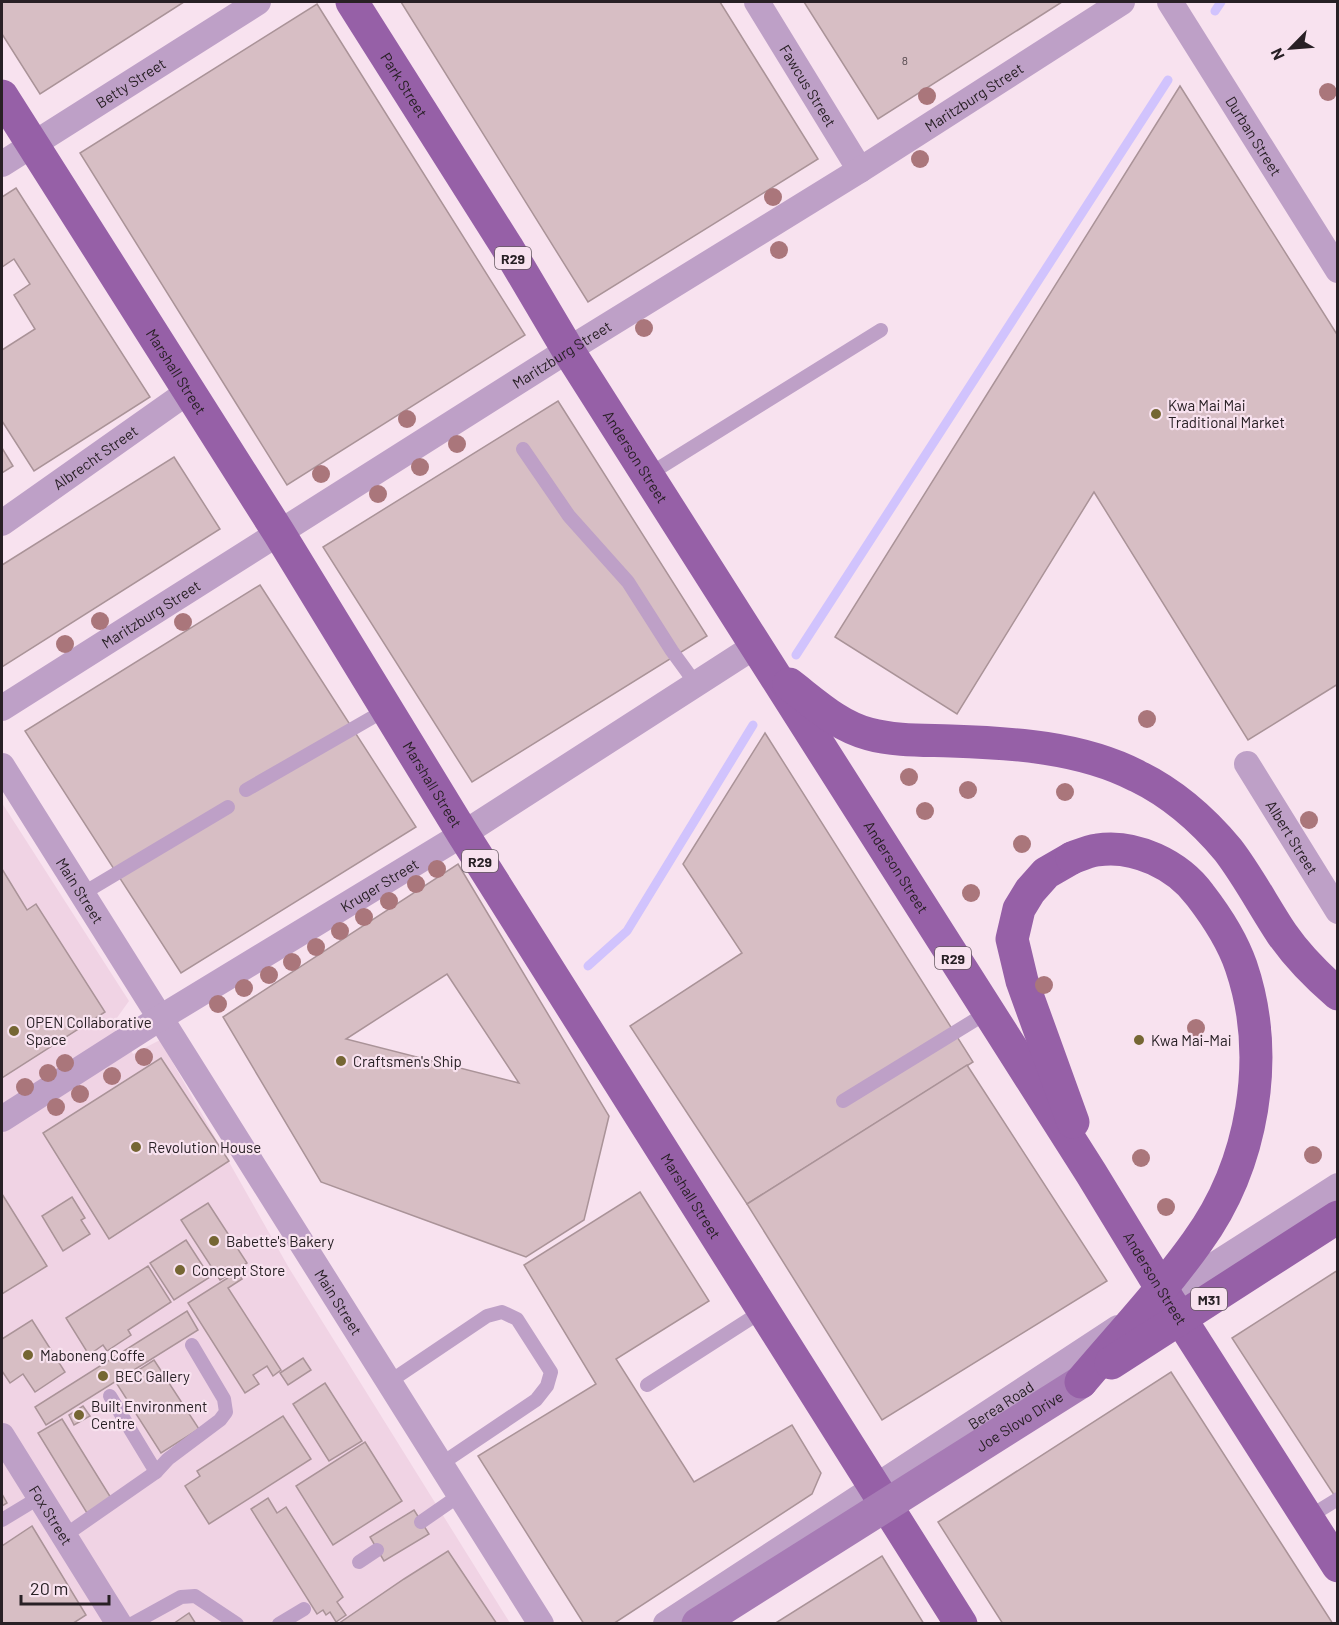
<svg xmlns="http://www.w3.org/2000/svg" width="1339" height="1625" font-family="Barlow,sans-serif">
<rect width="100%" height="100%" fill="#f8e2ef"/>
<polygon fill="#f0d3e4" points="2,803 129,1001 114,1022 133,1054 160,1040 289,1268 510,1623 2,1623"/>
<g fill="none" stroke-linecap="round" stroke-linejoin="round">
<g stroke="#d1c3fd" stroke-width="9">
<polyline points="1215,11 1221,2"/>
<polyline points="796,655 1168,80"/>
<polyline points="588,966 627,931 753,725"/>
</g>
</g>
<g fill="#d7bec4" stroke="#aa9398" stroke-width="1.5" fill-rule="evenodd">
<polygon points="2,2 184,2 40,94 2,34"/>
<polygon points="401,2 720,2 818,159 588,302"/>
<polygon points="804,2 1062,2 878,119"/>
<polygon points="317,4 525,335 287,485 80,153"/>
<polygon points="1180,86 1338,336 1338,684 1248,740 1094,492 957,714 835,637"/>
<polygon points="16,188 150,397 34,471 2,421 2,350 35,329 14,295 30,284 14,259 2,267 2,197"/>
<polygon points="558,401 707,636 472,782 323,547"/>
<polygon points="2,448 13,466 2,473"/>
<polygon points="174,457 220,529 2,667 2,565"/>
<polygon points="260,585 416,827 181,973 25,731"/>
<polygon points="765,733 973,1062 747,1204 630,1026 742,953 683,864"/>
<path d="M458,864L609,1116L584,1220L526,1257L321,1182L223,1017ZM447,974L519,1083L346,1039Z"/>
<polygon points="2,869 27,910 36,904 105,1012 2,1078"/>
<polygon points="161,1058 229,1161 109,1239 43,1133"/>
<polygon points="967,1065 1107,1281 882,1420 747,1204"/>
<polygon points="640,1192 709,1301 616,1359 694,1482 792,1425 821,1473 812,1494 613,1624 584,1624 478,1456 596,1384 524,1265"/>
<polygon points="2,1194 47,1266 2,1294"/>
<polygon points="72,1197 85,1218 81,1220 90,1234 63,1251 42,1216"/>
<polygon points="208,1203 247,1263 220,1280 181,1220"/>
<polygon points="186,1240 210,1277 174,1300 150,1263"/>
<polygon points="148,1266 171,1302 128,1330 131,1335 107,1351 103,1345 89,1355 66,1318"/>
<polygon points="1338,1270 1338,1501 1232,1338"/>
<polygon points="237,1272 242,1279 228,1288 281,1370 273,1376 267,1366 253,1375 259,1384 245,1393 188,1303"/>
<polygon points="187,1311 198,1330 46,1425 35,1407"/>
<polygon points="32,1320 65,1372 35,1392 23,1374 10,1383 2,1371 2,1339"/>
<polygon points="303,1358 311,1370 288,1385 280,1373"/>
<polygon points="154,1360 199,1429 161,1453 117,1384"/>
<polygon points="1171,1372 1333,1624 1003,1624 938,1522"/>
<polygon points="325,1383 362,1441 329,1461 293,1404"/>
<polygon points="83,1406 90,1416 74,1425 69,1415"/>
<polygon points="283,1416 311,1459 209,1524 185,1486 200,1476 197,1471"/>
<polygon points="62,1419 111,1498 87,1513 38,1433"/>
<polygon points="365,1442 402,1501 333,1545 296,1486"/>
<polygon points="2,1494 7,1503 2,1506"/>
<polygon points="268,1498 277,1513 286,1507 343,1597 337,1602 346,1615 336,1622 330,1612 326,1615 323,1610 317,1614 251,1509"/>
<polygon points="414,1510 429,1534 384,1561 370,1537"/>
<polygon points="32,1526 86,1615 72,1624 2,1624 2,1546"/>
<polygon points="448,1551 497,1624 338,1624 404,1579"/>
<polygon points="882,1556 924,1624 774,1624"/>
<polygon points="189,1613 196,1624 173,1624"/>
</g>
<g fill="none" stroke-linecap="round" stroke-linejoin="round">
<g stroke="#bea0c7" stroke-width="14">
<polyline points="523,449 569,516 628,582 672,651 696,684"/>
<polyline points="648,475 881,330"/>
<polyline points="246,790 387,709"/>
<polyline points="82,894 228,807"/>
<polyline points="843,1101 988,1012"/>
<polyline points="389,1382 487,1316 502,1312 517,1319 551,1372 547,1386 536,1400 441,1464"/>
<polyline points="647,1385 764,1310"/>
<polyline points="110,1396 156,1472"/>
<polyline points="1307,1518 1338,1499"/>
<polyline points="2,1520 40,1497"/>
<polyline points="421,1522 460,1495"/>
<polyline points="64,1536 156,1472 168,1459 220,1420 226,1412 224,1399 192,1345"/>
<polyline points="359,1562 377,1550"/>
<polyline points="132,1624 181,1597 195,1596 237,1624"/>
<polyline points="279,1624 304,1609"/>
</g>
<g stroke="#bea0c7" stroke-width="26">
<path id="s1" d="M757,2L860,170"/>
<path id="s2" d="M1170,2L1338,270"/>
<path id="s3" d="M2,164L258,2"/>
<path id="s4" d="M2,523L189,391"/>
<path id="s5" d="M2,708L568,350L860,170L1122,2"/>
<path id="s6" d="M1247,764L1338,911"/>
<path id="s7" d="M2,766L541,1624"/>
<path id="s8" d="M2,1119L160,1018L463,834L755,646"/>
<polyline points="1158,1301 1338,1186"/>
<path id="s9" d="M2,1436L119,1624"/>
<path id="s10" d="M666,1624L1118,1328"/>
</g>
<g stroke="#9660a7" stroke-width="33">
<path id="s11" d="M352,2L507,247L568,350L1091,1173L1166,1296L1338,1566"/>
<path id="s12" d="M2,96L279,533L463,834L961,1624"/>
<path d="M789,684C814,703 838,726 869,734C895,741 924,740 951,741C1012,743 1081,747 1137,776C1172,793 1203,820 1228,850C1248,876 1264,907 1282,934C1298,957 1317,976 1338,994"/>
<polyline points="1072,858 1046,873 1030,891 1019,909 1012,939 1022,981 1073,1122"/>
</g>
<path stroke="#a77bb5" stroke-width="33" id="s13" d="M698,1624L1081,1382"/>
<g stroke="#9660a7" stroke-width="33">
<path d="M1072,858C1080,855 1089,851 1097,850C1135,844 1178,865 1200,895C1217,917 1232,940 1241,966C1272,1057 1253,1165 1197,1242C1162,1291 1120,1336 1081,1382"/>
<polyline points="1111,1363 1338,1217"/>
</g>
</g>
<g fill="#aa767b">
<circle cx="1328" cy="92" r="9"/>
<circle cx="927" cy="96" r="9"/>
<circle cx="920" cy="159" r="9"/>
<circle cx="773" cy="197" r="9"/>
<circle cx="779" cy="250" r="9"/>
<circle cx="644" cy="328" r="9"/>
<circle cx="407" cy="419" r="9"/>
<circle cx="457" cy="444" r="9"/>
<circle cx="420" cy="467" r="9"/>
<circle cx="321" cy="474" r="9"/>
<circle cx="378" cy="494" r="9"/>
<circle cx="100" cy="621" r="9"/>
<circle cx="183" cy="622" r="9"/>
<circle cx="65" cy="644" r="9"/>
<circle cx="1147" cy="719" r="9"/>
<circle cx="909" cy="777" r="9"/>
<circle cx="968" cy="790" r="9"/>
<circle cx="1065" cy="792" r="9"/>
<circle cx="925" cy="811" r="9"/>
<circle cx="1309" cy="820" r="9"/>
<circle cx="1022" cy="844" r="9"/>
<circle cx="437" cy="869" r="9"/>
<circle cx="416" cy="884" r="9"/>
<circle cx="971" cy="893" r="9"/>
<circle cx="389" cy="901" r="9"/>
<circle cx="364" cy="917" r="9"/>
<circle cx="340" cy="931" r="9"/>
<circle cx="316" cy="947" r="9"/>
<circle cx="292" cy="962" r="9"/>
<circle cx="269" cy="975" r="9"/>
<circle cx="1044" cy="985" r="9"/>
<circle cx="244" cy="988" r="9"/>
<circle cx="218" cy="1004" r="9"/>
<circle cx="1196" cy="1028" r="9"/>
<circle cx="144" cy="1057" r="9"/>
<circle cx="65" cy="1063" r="9"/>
<circle cx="48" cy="1073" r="9"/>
<circle cx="112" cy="1076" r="9"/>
<circle cx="25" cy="1087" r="9"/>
<circle cx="80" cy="1094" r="9"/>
<circle cx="56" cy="1107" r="9"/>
<circle cx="1313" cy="1155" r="9"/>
<circle cx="1141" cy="1158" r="9"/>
<circle cx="1166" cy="1207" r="9"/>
</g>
<g fill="#756633" stroke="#f8e2ef" stroke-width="2">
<circle cx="1156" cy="414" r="6"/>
<circle cx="14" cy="1031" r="6"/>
<circle cx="1139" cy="1040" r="6"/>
<circle cx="341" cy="1061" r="6"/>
<circle cx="136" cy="1147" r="6"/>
<circle cx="214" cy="1241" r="6"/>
<circle cx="180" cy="1270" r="6"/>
<circle cx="28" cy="1355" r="6"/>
<circle cx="103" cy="1376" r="6"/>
<circle cx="79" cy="1415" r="6"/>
</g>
<g text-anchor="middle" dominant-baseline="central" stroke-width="4.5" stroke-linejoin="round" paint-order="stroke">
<g font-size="12" fill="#54484d">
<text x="905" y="60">8</text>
</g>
<g fill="#f8e2ef" stroke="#665a62" stroke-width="1.5">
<rect x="495" y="247" width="36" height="22" rx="4.5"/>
<rect x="462" y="850" width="36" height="22" rx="4.5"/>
<rect x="935" y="947" width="36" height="22" rx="4.5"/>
<rect x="1191" y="1288" width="36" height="22" rx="4.5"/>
</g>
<g font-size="14" font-weight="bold" fill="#282025">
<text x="513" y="258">R29</text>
<text x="480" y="861">R29</text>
<text x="953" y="958">R29</text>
<text x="1209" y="1299">M31</text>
</g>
<g font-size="15" fill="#282025" stroke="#f8e2ef">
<text stroke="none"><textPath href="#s3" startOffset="152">Betty Street</textPath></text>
<text stroke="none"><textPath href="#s11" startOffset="98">Park Street</textPath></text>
<text stroke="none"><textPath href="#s1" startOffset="98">Fawcus Street</textPath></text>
<text stroke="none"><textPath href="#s5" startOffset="1148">Maritzburg Street</textPath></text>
<text stroke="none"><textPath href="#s2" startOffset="158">Durban Street</textPath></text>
<text stroke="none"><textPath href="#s5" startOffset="662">Maritzburg Street</textPath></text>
<text stroke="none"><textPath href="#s12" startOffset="326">Marshall Street</textPath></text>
<text stroke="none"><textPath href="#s4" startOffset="114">Albrecht Street</textPath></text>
<text stroke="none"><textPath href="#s11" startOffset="536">Anderson Street</textPath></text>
<text stroke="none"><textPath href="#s5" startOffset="176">Maritzburg Street</textPath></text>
<text stroke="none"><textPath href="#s12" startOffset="812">Marshall Street</textPath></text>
<text stroke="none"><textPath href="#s6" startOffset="86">Albert Street</textPath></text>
<text stroke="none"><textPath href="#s11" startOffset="1022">Anderson Street</textPath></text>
<text stroke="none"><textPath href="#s8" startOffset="444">Kruger Street</textPath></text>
<text stroke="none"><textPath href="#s7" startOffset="147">Main Street</textPath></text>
<text stroke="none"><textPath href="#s12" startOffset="1298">Marshall Street</textPath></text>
<text stroke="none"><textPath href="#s11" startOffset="1508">Anderson Street</textPath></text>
<text stroke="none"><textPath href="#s7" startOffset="633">Main Street</textPath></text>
<text stroke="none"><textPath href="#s10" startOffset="400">Berea Road</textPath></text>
<text stroke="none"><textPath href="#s13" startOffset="380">Joe Slovo Drive</textPath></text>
<text stroke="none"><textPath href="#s9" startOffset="93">Fox Street</textPath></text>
</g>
<g font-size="15" fill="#282025" stroke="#f8e2ef" text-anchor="start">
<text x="1168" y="405">Kwa Mai Mai<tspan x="1168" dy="17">Traditional Market</tspan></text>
<text x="26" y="1022">OPEN Collaborative<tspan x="26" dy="17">Space</tspan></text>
<text x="1151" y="1040">Kwa Mai-Mai</text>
<text x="353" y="1061">Craftsmen's Ship</text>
<text x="148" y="1147">Revolution House</text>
<text x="226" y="1241">Babette's Bakery</text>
<text x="192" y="1270">Concept Store</text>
<text x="40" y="1355">Maboneng Coffe</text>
<text x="115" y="1376">BEC Gallery</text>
<text x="91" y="1406">Built Environment<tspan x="91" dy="17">Centre</tspan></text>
</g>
</g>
<rect width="1339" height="1625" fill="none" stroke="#282025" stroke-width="6"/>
<g transform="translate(1291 48) rotate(245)" stroke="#f8e2ef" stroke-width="4.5" paint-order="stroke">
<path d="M0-4.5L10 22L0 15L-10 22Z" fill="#282025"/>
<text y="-9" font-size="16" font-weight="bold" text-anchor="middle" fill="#282025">N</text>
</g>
<path d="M21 1595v9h88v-9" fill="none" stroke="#282025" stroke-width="3"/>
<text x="30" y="1595" font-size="18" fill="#282025" stroke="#f8e2ef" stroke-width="4.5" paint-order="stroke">20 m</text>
</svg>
